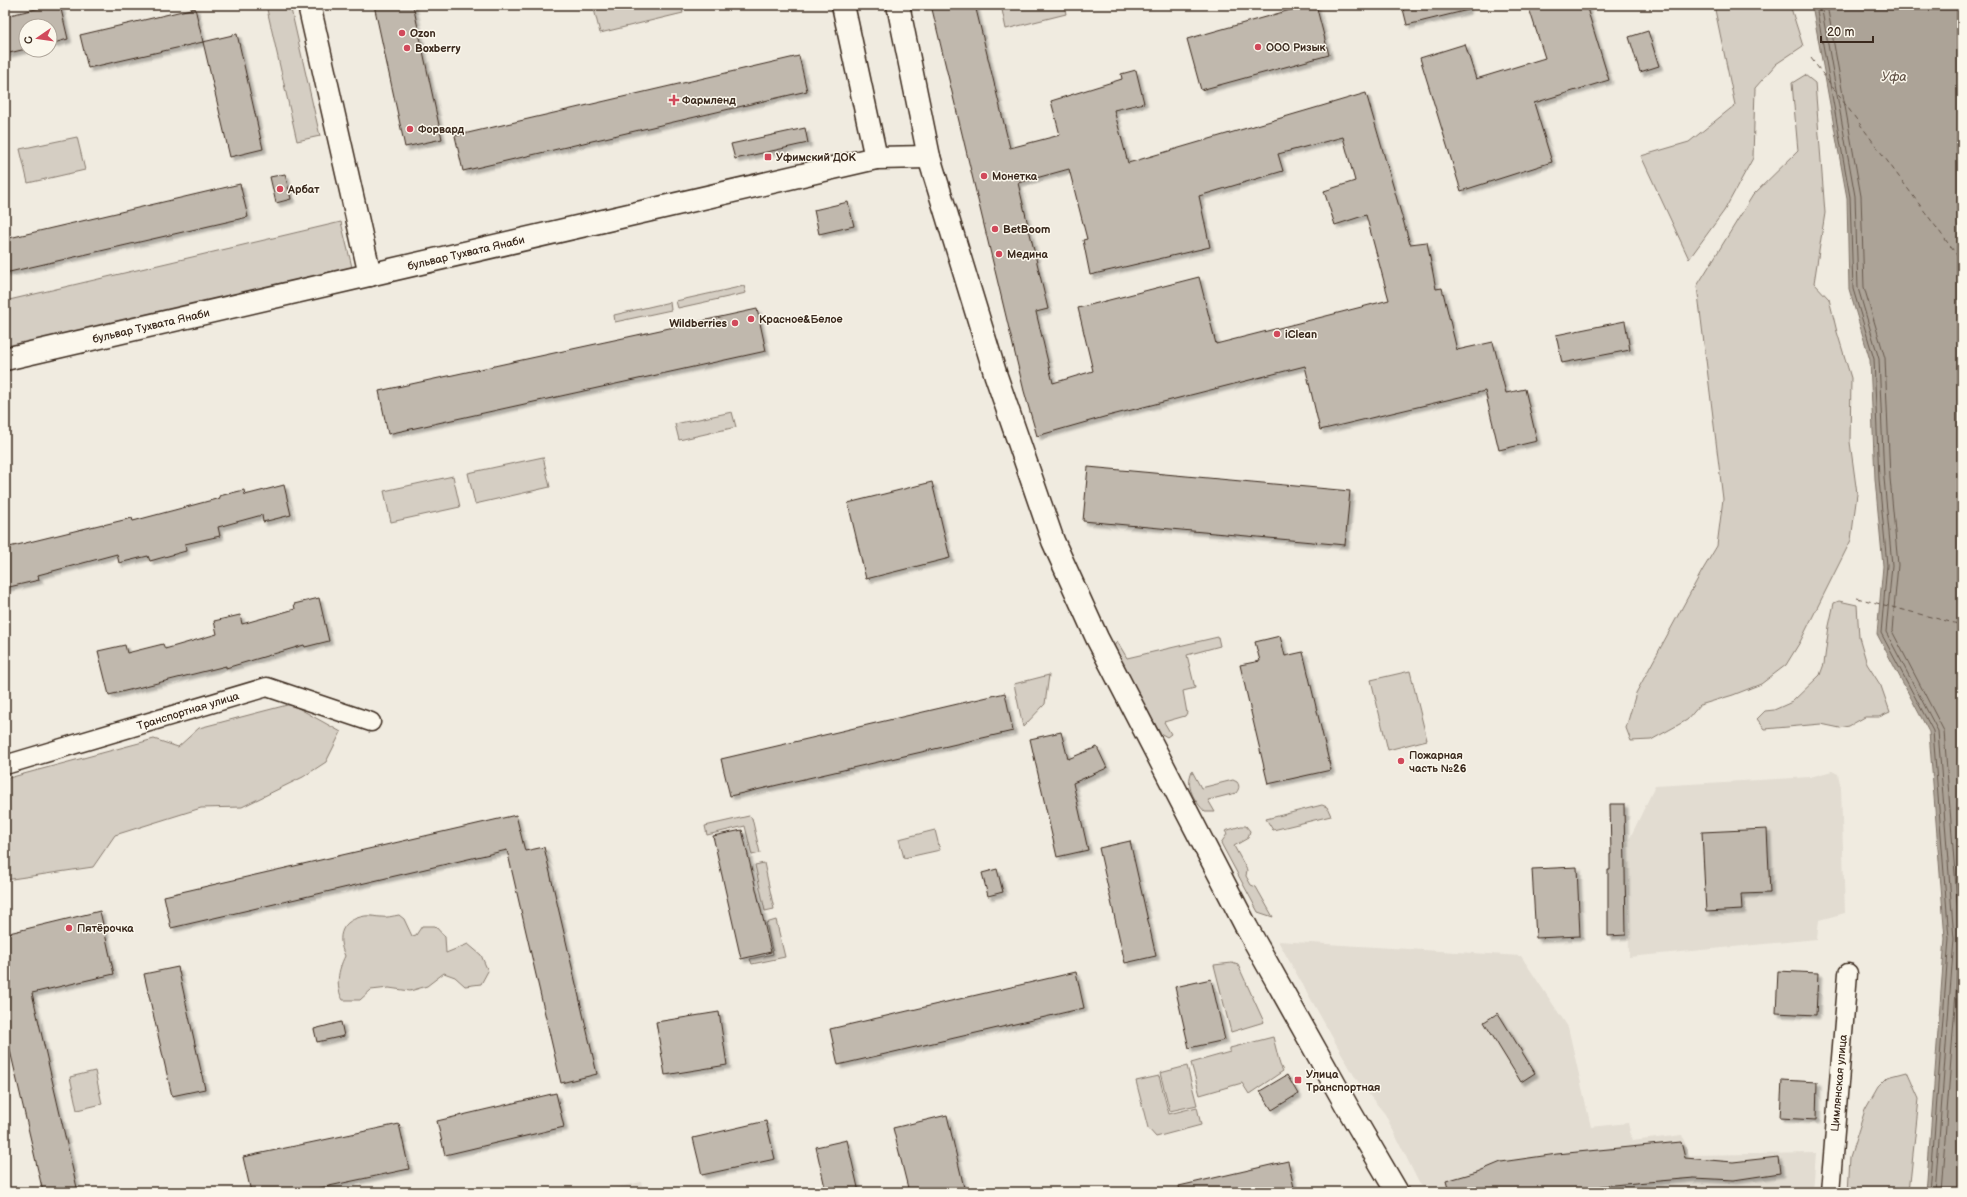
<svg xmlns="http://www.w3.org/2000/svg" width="1967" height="1197" font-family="'Balsamiq Sans',sans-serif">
<defs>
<filter id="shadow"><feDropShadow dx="3.5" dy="3.5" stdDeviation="1" flood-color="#0004"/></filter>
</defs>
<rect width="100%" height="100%" fill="#f0ebe0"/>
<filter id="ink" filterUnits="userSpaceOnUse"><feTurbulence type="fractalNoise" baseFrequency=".025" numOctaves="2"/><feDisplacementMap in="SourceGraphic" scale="8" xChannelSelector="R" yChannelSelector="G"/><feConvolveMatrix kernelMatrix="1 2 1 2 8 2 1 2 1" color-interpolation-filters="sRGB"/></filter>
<g filter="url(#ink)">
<g fill="#e2dcd1">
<polygon points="1832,771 1838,774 1841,788 1845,913 1819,920 1817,939 1629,957 1627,844 1655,786 1810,777"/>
<polygon points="1278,941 1521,956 1568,1027 1591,1127 1628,1123 1632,1141 1682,1135 1689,1155 1816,1153 1813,1192 1429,1192 1419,1183 1385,1114 1356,1079"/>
<polygon points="641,1182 644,1192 596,1192"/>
</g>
<g fill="#d5cec3" stroke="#887c70">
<polygon points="266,5 290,5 320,136 297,141"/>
<polygon points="593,5 681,5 683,13 600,33"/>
<polygon points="1001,5 1064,5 1066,14 1006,29"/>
<polygon points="1714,5 1790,5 1803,46 1776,64 1755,88 1753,158 1724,211 1689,259 1641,156 1689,142 1735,105"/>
<polygon points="1805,75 1815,83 1825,213 1814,283 1829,299 1837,332 1851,378 1850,442 1857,494 1851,540 1800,642 1786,665 1761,684 1733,695 1700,705 1687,720 1651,740 1631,741 1626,728 1636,693 1702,571 1717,546 1723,499 1697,286 1753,195 1798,151 1792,83"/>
<polygon points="77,137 85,170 28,183 20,149"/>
<polygon points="341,222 352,267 5,349 5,301"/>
<polygon points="744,286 746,293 678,308 676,301"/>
<polygon points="670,302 671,310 615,322 614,315"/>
<polygon points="732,412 736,427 679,440 675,424"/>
<polygon points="543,457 550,487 475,504 468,473"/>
<polygon points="453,476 460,507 391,522 384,491"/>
<polygon points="1839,601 1857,605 1859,637 1867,664 1881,686 1890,712 1879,717 1865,717 1849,726 1840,728 1821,724 1765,729 1757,719 1765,711 1774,710 1792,702 1820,675 1824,664 1829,626 1834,603"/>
<polygon points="1218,637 1220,646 1187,655 1195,688 1183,691 1187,713 1185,716 1164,722 1171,734 1167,737 1160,733 1113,648 1117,641 1127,658"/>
<polygon points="1410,671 1427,740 1388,750 1371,680"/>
<polygon points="1049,675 1045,704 1023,727 1014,684"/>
<polygon points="291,704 341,732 326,762 303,777 242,807 201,808 115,835 93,867 5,880 5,779 154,739 178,747 199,728"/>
<path d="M1192,771L1201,788L1233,780L1237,782C1240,786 1239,789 1236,793L1208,800L1215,812H1205C1194,800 1185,787 1192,771Z"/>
<polygon points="1322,805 1327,807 1331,816 1273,830 1266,819"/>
<polygon points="749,816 752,818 760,853 752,855 745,826 707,835 705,826"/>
<polygon points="1241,826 1246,826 1250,831 1248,838 1234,846 1247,870 1246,876 1251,885 1256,887 1273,917 1258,912 1221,843 1227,834 1225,831"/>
<polygon points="935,830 940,850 904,858 899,839"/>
<polygon points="764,863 774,909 765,911 755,865"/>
<path d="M399,915L404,919L412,936L416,935L422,926H435L445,937L446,953L468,944L481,955L488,971L481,984L465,986L455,977L444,973L427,986L410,991L389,988L371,990L360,1000H343C335,987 338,970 345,956C336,936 341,920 365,916C370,915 376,917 381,917C386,918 393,916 399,915Z"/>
<polygon points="776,920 785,957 752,964 750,959 773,954 766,923"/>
<polygon points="1232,963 1238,965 1264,1022 1231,1032 1214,965"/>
<polygon points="1273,1037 1280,1065 1283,1071 1249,1094 1242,1083 1200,1095 1191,1063 1230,1052 1230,1048"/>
<polygon points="1187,1066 1197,1105 1170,1111 1160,1073"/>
<polygon points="95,1071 102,1104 77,1110 70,1077"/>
<polygon points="1907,1072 1919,1099 1909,1192 1848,1192 1850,1157 1865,1110 1878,1087 1888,1077"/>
<polygon points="1159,1076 1169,1114 1197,1107 1201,1125 1156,1137 1148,1128 1136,1081"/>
</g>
<polygon fill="#aca397" stroke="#7f7367" points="1812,5 1962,5 1962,1192 1926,1192 1945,938 1929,732 1877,634 1883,566 1875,479 1870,360 1849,289 1847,198"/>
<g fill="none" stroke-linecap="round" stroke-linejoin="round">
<g stroke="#685a4e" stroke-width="1">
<polyline points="1816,5 1850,197 1853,289 1874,359 1879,479 1887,565 1881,633 1933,731 1949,938 1930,1192"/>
<polyline points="1821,5 1855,196 1858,288 1879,359 1884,478 1892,565 1886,632 1938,731 1954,939 1935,1192"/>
<polyline points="1827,5 1861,196 1864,287 1885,358 1890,478 1898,565 1892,631 1944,731 1960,939 1941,1192"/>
</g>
<g stroke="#635448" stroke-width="1" stroke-dasharray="5 4" stroke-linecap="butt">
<polyline points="1811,58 1962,262"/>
<polyline points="1857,598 1962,625"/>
</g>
</g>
<g fill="#c0b8ad" stroke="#3b2a1e" fill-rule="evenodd" filter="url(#shadow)">
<polygon points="54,5 60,5 68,39 50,44 50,26 26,26 26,49 5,54 5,16"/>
<polygon points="374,5 413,5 442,139 405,147"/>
<path d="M931,5H975L1010,148L1060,135L1051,101L1122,79L1121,74L1136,70L1144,103L1114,110L1128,163L1366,93L1410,244L1427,242L1436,289L1442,288L1457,350L1493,342L1506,393L1525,389L1537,441L1499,450L1485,391L1320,430L1305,366L1104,417L1037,436L1024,391ZM1343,137L1355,181L1324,191L1335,225L1366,215L1389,300L1216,344L1199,277L1078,308L1093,371L1053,383L1036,312L1048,309L1018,183L1069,169L1087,239L1083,240L1090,275L1210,247L1199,196L1283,171L1278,154Z"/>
<polygon points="1308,5 1316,5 1329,55 1201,90 1187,39"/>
<polygon points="1402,5 1467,5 1468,10 1407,25"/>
<polygon points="1528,5 1586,5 1609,80 1534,103 1552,162 1461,191 1420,58 1465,44 1476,79 1545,58"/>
<polygon points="195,8 203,42 88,68 80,35"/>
<polygon points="1648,31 1659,66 1640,72 1629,37"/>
<polygon points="237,34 263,149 230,157 203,42"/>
<polygon points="799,56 807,91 463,171 455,136"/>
<polygon points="805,128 808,143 735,159 731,144"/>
<polygon points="285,174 291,199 276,203 270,177"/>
<polygon points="240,184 248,217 5,273 5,239"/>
<polygon points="848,202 854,226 819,234 814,210"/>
<polygon points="757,309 766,351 388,434 379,391"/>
<polygon points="1625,321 1630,350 1562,363 1556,335"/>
<polygon points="1088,467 1350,491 1345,545 1083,521"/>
<polygon points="932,482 950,558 866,579 848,503"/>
<polygon points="284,485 291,515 263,522 262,515 218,527 220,536 185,544 186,551 150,561 148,556 119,563 117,554 38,575 39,580 5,588 5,548 103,524 103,525 132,518 133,521 220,498 219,496 244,490 245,495"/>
<polygon points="319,598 329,641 305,647 304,645 226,668 226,666 109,695 98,651 125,645 127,653 163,644 165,649 217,634 214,621 240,615 242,624 295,609 294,604"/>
<polygon points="1280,636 1285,656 1303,652 1331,770 1268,784 1240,665 1260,661 1255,642"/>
<polygon points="1005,693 1013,731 730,796 721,759"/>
<polygon points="1061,732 1068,759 1097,747 1107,768 1073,783 1088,850 1057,857 1030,739"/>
<polygon points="1610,804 1624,804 1626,935 1608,936 1608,870 1610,870 1610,854 1611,854"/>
<polygon points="516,815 525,851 544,847 597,1074 561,1083 507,850 171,928 164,896"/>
<polygon points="1767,829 1770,893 1741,894 1742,910 1706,912 1702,832"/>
<polygon points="742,830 771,952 741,959 713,836"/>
<polygon points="1130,841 1156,956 1125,963 1099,848"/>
<polygon points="1577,867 1580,936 1536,938 1532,869"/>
<polygon points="997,869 1003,892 988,896 982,873"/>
<polygon points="100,911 114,974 32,993 78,1192 43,1192 5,1029 5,934"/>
<polygon points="178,967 205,1089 172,1096 144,974"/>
<polygon points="1778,971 1818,973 1816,1015 1776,1013"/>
<polygon points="1076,972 1084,1008 838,1065 830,1029"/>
<polygon points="1211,979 1225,1040 1189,1048 1175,987"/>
<polygon points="719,1012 727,1065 665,1075 656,1022"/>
<polygon points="1498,1013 1535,1073 1521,1082 1484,1022"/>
<polygon points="341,1022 344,1036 317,1042 314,1029"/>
<polygon points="1287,1075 1298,1094 1272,1110 1260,1091"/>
<polygon points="1782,1080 1817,1082 1816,1120 1780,1118"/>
<polygon points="556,1093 564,1127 445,1155 437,1121"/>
<polygon points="947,1115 965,1192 909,1192 893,1128"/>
<polygon points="766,1121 775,1159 702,1175 693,1138"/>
<polygon points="399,1124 409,1169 301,1192 251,1192 243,1157"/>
<polygon points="847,1140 859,1192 826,1192 816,1147"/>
<polygon points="1681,1142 1685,1158 1733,1162 1778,1157 1780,1173 1734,1180 1694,1178 1601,1186 1573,1192 1449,1192 1446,1181 1477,1172 1501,1162 1557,1154"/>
<polygon points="1288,1161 1295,1192 1180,1192 1179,1186"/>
</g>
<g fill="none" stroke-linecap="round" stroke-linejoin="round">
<defs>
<g id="minor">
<polyline points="5,765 267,687 371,722"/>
<polyline points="1830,1192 1848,973"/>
</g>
<g id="tertiary">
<polyline points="309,5 370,275"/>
<polyline points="843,5 876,158"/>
<polyline points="898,5 929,157 996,376 1053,541 1097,638 1247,928 1349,1110 1397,1192"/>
<polyline points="5,359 876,158 929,157"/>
</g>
</defs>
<use href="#minor" stroke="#3b2a1e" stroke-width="21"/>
<use href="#tertiary" stroke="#3b2a1e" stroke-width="25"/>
<use href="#minor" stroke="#fbf7ec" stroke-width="18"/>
<use href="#tertiary" stroke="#fbf7ec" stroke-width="22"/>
</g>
</g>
<g fill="#d1495b" stroke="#fbf7ec" stroke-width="1.5">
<circle cx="402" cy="33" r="4"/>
<circle cx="1258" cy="47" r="4"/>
<circle cx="407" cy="48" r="4"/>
<path d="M672 94h4v4h4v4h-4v4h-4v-4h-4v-4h4z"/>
<circle cx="410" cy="129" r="4"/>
<rect x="764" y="153" width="8" height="8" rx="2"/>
<circle cx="984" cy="176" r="4"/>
<circle cx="280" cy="189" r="4"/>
<circle cx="995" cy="229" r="4"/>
<circle cx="999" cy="254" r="4"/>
<circle cx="751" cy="319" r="4"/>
<circle cx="735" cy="323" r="4"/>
<circle cx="1277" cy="334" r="4"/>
<circle cx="1401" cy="761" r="4"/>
<circle cx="69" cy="928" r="4"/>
<rect x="1294" y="1076" width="8" height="8" rx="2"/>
</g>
<g text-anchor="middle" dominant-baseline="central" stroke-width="3" stroke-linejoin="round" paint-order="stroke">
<g font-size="11" font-weight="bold" fill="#3b2a1e" stroke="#fbf7ec" text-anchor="start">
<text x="410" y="33">Ozon</text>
<text x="1266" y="47">ООО Ризык</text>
<text x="415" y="48">Boxberry</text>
<text x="682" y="100">Фармленд</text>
<text x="418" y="129">Форвард</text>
<text x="776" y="157">Уфимский ДОК</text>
<text x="992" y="176">Монетка</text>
<text x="288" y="189">Арбат</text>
<text x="1003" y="229">BetBoom</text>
<text x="1007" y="254">Медина</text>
<text x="759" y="319">Красное&amp;Белое</text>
<text x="727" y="323" text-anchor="end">Wildberries</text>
<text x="1285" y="334">iClean</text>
<text x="1409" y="755">Пожарная<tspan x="1409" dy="13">часть №26</tspan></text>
<text x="77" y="928">Пятёрочка</text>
<text x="1306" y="1074">Улица<tspan x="1306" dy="13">Транспортная</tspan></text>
</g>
<g font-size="11" fill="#3b2a1e" stroke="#fbf7ec">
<text transform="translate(466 253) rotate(-13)">бульвар Тухвата Янаби</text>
<text transform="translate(151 326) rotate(-13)">бульвар Тухвата Янаби</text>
<text transform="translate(188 711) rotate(-17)">Транспортная улица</text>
<text transform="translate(1839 1083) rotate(-85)">Цимлянская улица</text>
</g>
<g font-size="12" font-style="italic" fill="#635448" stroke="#fbf7ec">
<text x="1894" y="77">Уфа</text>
</g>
</g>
<rect width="1967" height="1197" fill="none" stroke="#fbf7ec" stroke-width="20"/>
<rect x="10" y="10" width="1947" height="1177" fill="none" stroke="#3b2a1e" stroke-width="1.5" filter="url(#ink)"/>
<g transform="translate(38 38) rotate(257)"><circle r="19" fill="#fbf7ec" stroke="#aea59a"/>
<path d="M0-3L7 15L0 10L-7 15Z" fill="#d1495b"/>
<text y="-6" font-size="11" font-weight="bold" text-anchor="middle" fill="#3b2a1e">С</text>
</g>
<path d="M1821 36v6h52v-6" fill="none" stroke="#3b2a1e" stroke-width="2"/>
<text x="1827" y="36" font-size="12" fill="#3b2a1e" stroke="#fbf7ec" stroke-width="3" paint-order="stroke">20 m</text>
</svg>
